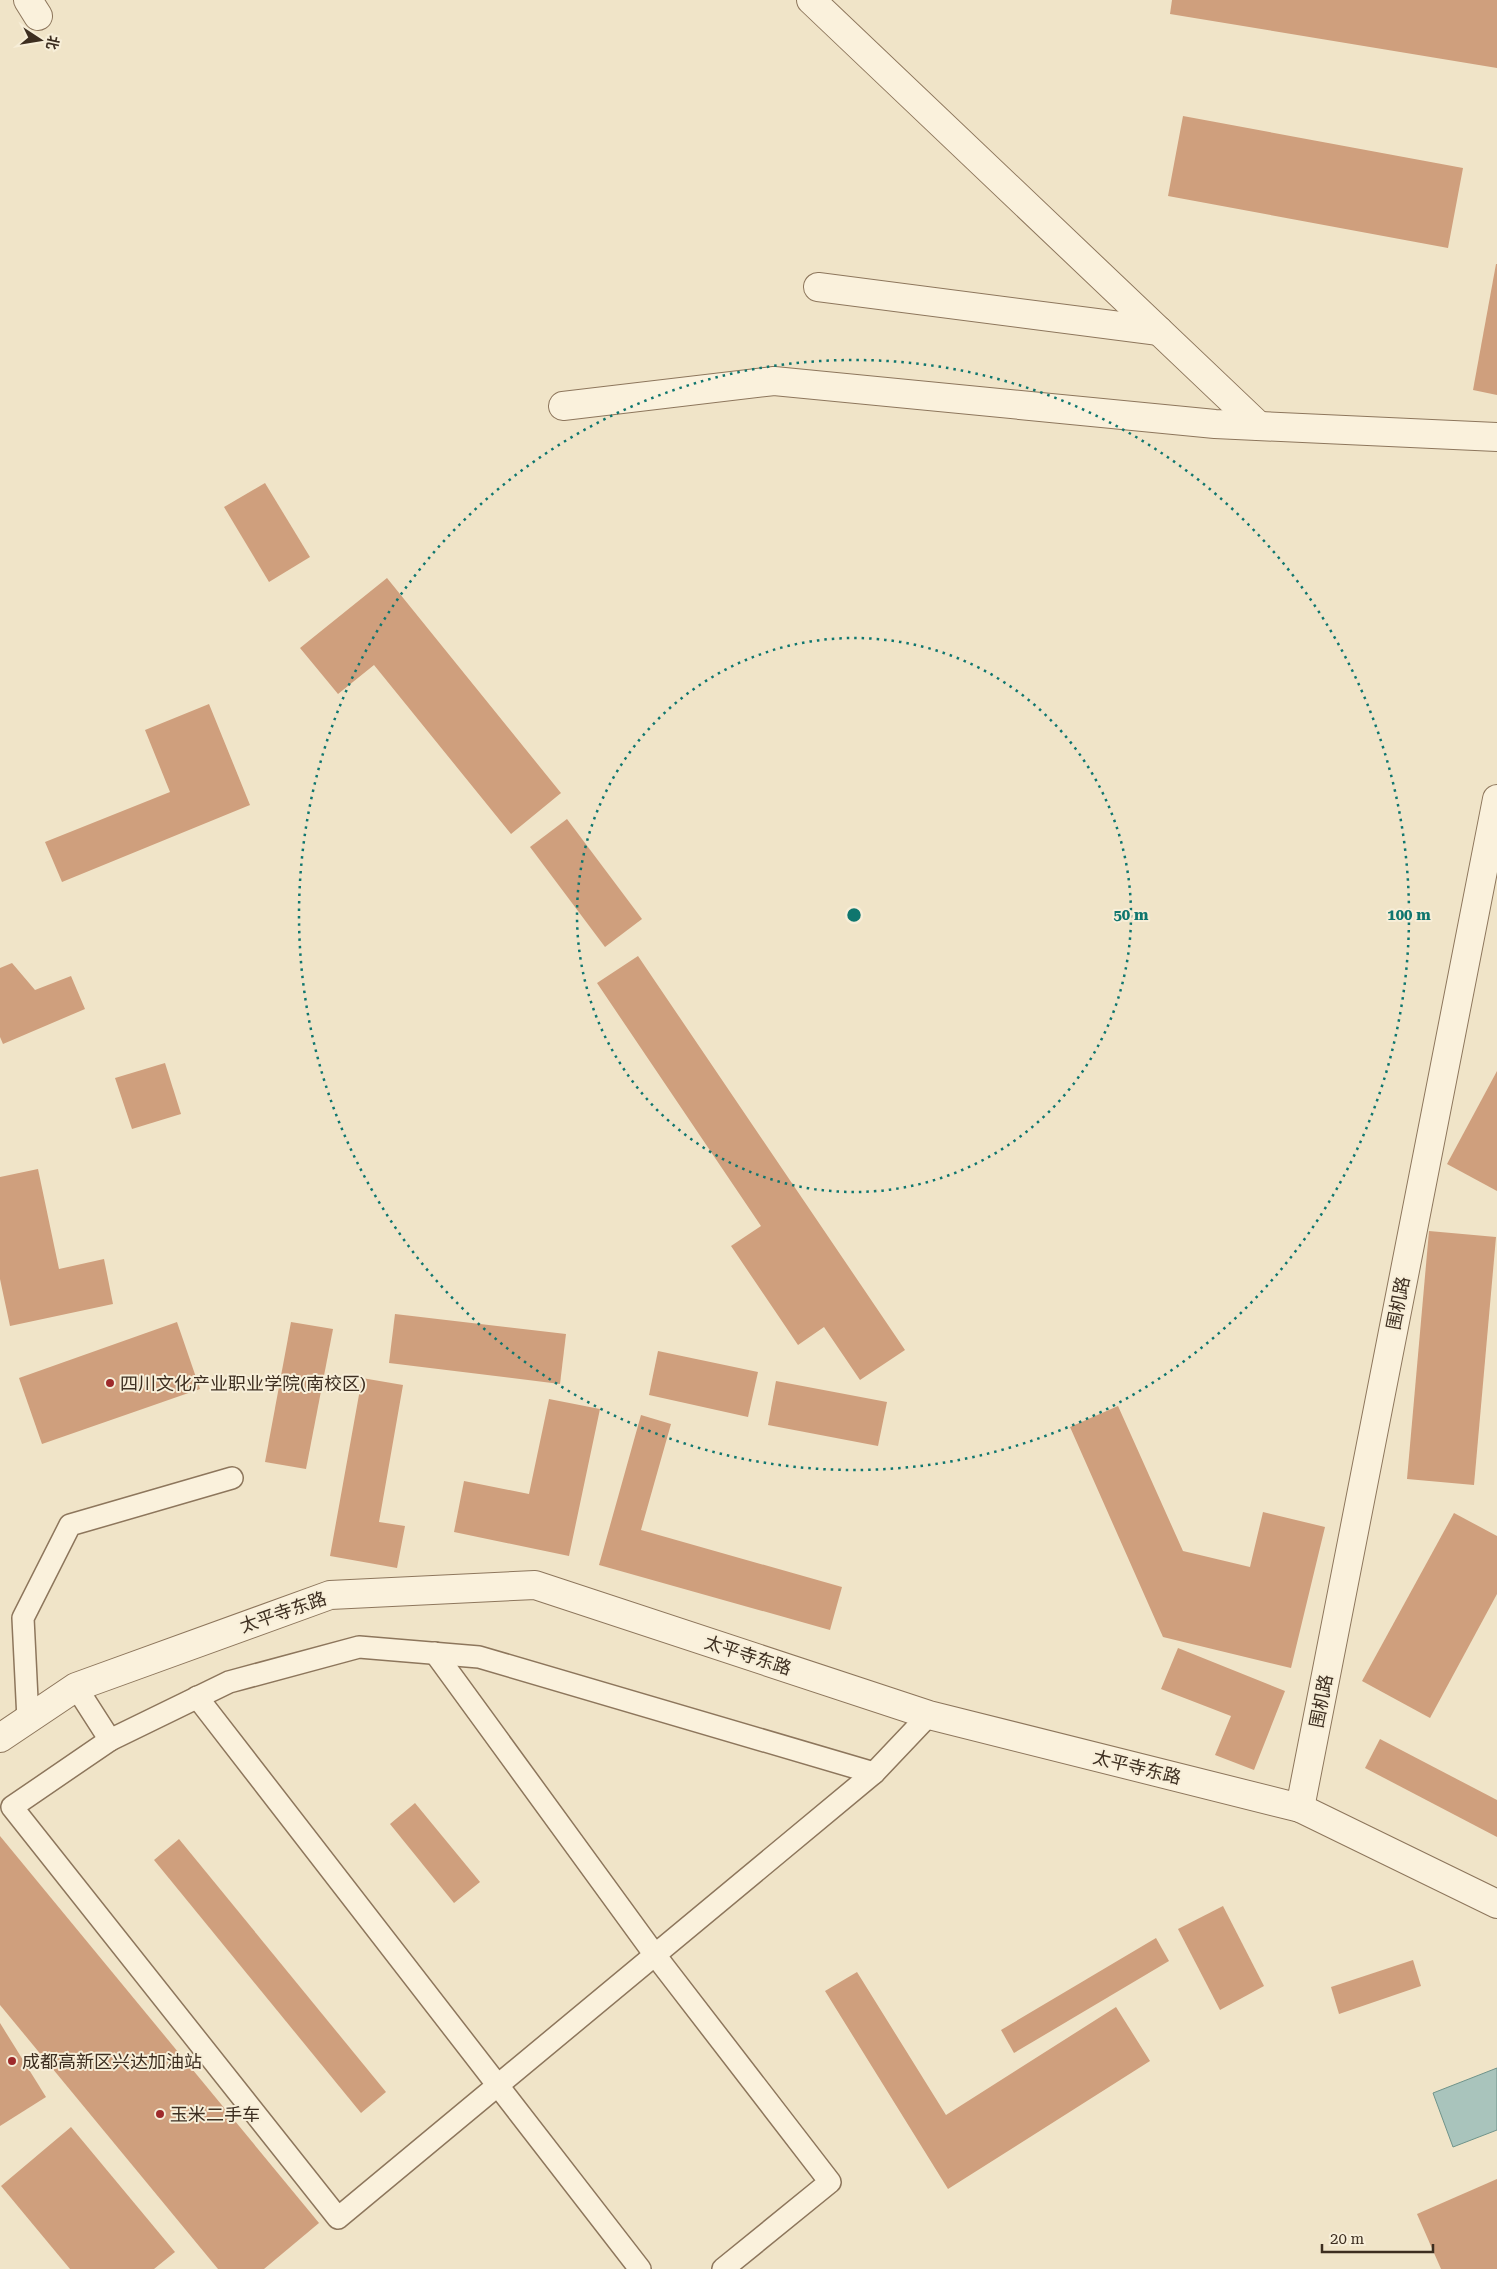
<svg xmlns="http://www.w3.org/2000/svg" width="1497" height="2269" font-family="'Roboto Serif','Noto Sans SC',serif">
<rect width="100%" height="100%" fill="#f0e4c8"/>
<polygon fill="#a9c4bc" stroke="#6f938a" points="1497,2068 1497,2130 1453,2147 1433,2093"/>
<g fill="#cf9f7d">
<polygon points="1172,0 1497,0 1497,68 1170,14"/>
<polygon points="1183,116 1463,168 1448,248 1168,196"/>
<polygon points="1496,264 1497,264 1497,395 1473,390"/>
<polygon points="265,483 310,557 269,582 224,507"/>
<polygon points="387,578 561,793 511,834 374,665 338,694 300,648"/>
<polygon points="209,704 250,805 62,882 45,842 170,792 145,730"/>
<polygon points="567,819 642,919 605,947 530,847"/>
<polygon points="638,956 905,1350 860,1380 824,1327 798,1345 731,1246 761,1226 597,983"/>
<polygon points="12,963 35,990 71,976 85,1009 3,1044 0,1037 0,968"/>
<polygon points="165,1063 181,1114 132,1129 115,1078"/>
<polygon points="1497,1071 1497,1191 1447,1164"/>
<polygon points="38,1169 59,1269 104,1259 113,1304 10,1326 0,1279 0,1177"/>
<polygon points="1429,1231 1496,1237 1474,1485 1407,1479"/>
<polygon points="395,1314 566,1334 560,1384 389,1363"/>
<polygon points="177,1322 200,1389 42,1444 19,1378"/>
<polygon points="291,1322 333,1329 306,1469 265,1462"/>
<polygon points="658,1351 758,1372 748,1417 649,1395"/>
<polygon points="362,1378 403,1385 379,1522 405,1526 397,1568 330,1556"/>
<polygon points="776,1381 887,1402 878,1446 768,1425"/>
<polygon points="549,1399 600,1409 569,1556 454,1532 464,1481 529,1494"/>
<polygon points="1118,1406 1183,1551 1250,1567 1263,1512 1325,1527 1291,1668 1163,1637 1070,1427"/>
<polygon points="641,1415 671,1424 641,1530 842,1587 830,1630 599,1565"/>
<polygon points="1454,1513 1497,1536 1497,1594 1430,1718 1362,1681"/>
<polygon points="1178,1648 1285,1691 1254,1770 1215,1755 1231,1716 1161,1689"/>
<polygon points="1380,1739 1497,1800 1497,1837 1365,1768"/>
<polygon points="415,1803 480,1882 454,1903 390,1824"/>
<polygon points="0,1836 319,2223 264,2269 218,2269 0,2005"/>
<polygon points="179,1839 386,2092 361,2113 154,1860"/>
<polygon points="1223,1906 1264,1986 1220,2010 1178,1929"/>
<polygon points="1156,1938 1169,1961 1014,2053 1001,2030"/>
<polygon points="1413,1960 1421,1986 1339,2014 1331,1987"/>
<polygon points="857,1972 946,2115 1116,2007 1150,2061 948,2189 825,1991"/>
<polygon points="0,2023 46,2097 0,2126"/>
<polygon points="71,2127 175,2252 154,2269 70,2269 1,2186"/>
<polygon points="1497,2179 1497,2269 1441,2269 1417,2214"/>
</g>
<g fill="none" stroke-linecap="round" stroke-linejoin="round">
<defs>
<g id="service">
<polyline points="435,1653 655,1955 830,2182 723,2269"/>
<polyline points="76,1687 110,1740 229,1682 359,1647 479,1657 874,1773"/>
<polyline points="197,1697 640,2269"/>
<polyline points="28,1720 23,1618 70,1525 232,1478"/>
<polyline points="110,1740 12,1807 338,2218 874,1773 929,1715"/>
</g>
<g id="minor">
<polyline points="28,0 38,16"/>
<polyline points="811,0 1259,426"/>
<polyline points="818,287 1159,331"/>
<polyline points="563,406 774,381 1215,424 1497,437"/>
<polyline points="0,1738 76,1687 330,1595 535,1585 929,1715 1300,1808 1497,1904"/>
</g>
<polyline id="tertiary" points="1300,1808 1497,799"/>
</defs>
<use href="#service" stroke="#8d765c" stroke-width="24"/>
<use href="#minor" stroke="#8d765c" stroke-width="30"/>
<use href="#tertiary" stroke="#8d765c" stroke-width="30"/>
<use href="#service" stroke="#faf1dc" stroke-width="21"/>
<use href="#minor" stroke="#faf1dc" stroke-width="28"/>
<use href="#tertiary" stroke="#faf1dc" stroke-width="28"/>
</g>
<g fill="none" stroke="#0f766e" stroke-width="2.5" stroke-dasharray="2.5 5">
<circle cx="854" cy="915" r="277"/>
<circle cx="854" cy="915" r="555"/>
</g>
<g fill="#9e2a2b" stroke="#f7eed8" stroke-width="2">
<circle cx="110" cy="1383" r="5"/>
<circle cx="12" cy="2061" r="5"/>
<circle cx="160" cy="2114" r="5"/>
</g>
<g text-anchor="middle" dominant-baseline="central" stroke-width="4" stroke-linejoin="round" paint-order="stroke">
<g font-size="18" fill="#3d2e20" stroke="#f7eed8">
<text transform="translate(1398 1303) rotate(-79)">围机路</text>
<text transform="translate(283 1612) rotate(-19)">太平寺东路</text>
<text transform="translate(748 1655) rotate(18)">太平寺东路</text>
<text transform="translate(1321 1701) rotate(-79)">围机路</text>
<text transform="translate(1137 1767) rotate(14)">太平寺东路</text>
</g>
<g font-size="18" fill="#3d2e20" stroke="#f7eed8" text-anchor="start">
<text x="120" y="1383">四川文化产业职业学院(南校区)</text>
<text x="22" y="2061">成都高新区兴达加油站</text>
<text x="170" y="2114">玉米二手车</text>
</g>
</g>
<circle cx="854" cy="915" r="8" fill="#0f766e" stroke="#f7eed8" stroke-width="2.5"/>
<g font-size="15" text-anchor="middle" font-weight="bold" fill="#0f766e" stroke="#f7eed8" stroke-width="4" stroke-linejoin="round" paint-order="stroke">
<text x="1131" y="920">50 m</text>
<text x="1409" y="920">100 m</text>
</g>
<g transform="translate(40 40) rotate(102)" stroke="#f7eed8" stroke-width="4" paint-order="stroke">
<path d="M0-4L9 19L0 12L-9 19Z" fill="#3d2e20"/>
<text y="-8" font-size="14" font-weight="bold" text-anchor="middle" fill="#3d2e20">北</text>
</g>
<path d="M1322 2244v8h111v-8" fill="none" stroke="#3d2e20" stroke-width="2.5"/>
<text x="1330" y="2244" font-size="15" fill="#3d2e20" stroke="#f7eed8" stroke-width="4" paint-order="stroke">20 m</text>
</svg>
